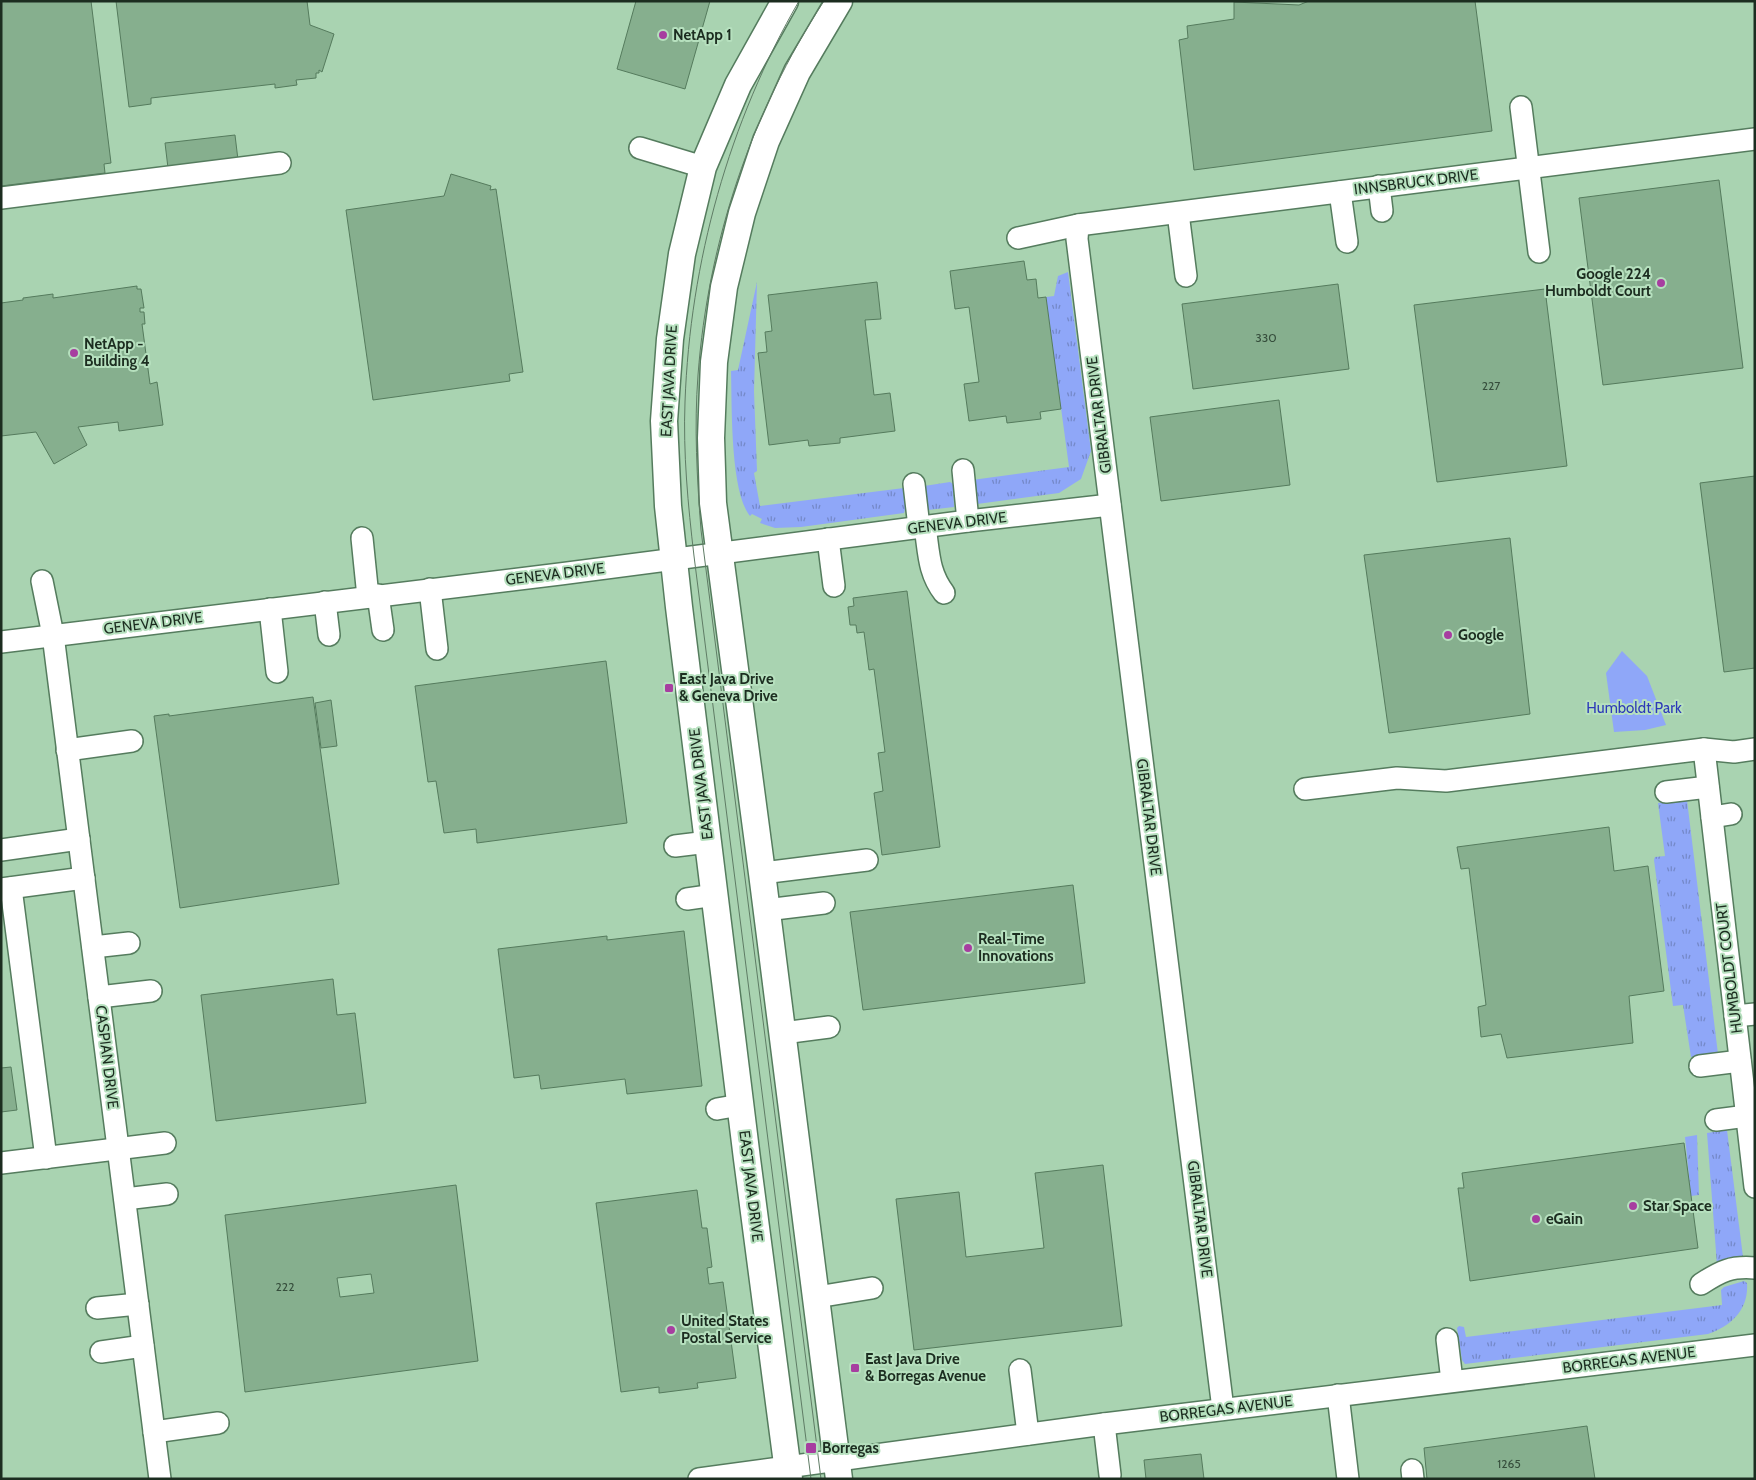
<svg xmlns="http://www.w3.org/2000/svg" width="1756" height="1480" font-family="Cabin,sans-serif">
<defs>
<pattern id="grass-tufts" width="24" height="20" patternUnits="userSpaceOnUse" patternTransform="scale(1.25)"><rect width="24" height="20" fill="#8fa7f8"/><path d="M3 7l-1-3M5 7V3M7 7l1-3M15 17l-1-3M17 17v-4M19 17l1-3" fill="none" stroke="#7488c8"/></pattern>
</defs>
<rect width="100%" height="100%" fill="#a9d3b1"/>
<g fill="url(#grass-tufts)">
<polygon points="1068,272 1091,451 1081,479 1059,493 977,504 972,480 1069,467 1046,297 1054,296 1058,276"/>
<path d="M757,282L754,391L757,471L754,473L760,506L904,488L906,505L904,513L801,527L775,528L760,523L762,519L752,514L750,516C730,492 732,405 731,371L738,370Z"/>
<polygon points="950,482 953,484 954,507 928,510 925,504 924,486"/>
<polygon points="1687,800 1718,1054 1691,1057 1683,1005 1673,1006 1654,860 1655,857 1665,856 1658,803"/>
<polygon points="1727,1130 1743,1257 1717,1265 1707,1133"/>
<polygon points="1697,1135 1699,1195 1691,1196 1685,1137"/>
<path d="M1744,1281L1747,1283C1749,1309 1732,1326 1708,1334L1465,1364L1462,1360L1457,1328L1459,1326L1464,1327L1466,1337L1722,1305L1721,1290L1724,1287Z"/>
</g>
<polygon fill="#8fa7f8" points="1622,651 1647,676 1666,725 1645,730 1614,732 1606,673"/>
<g fill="#86af8e" stroke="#557b5d" fill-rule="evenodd">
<polygon points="1,1 91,1 111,163 104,164 105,173 1,186"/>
<polygon points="116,1 307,1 310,25 334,34 322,72 319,70 319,73 316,73 316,78 296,80 297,85 275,88 275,84 151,98 151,104 129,107"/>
<polygon points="636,1 710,1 685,89 617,69"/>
<polygon points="1309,1 1475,1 1492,131 1194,170 1179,40 1188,38 1187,26 1234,19 1234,2 1299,5"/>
<polygon points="235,135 238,160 168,168 165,143"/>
<polygon points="451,174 491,186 490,190 496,189 523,372 509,374 510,381 373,400 346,210 444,196"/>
<polygon points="1719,180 1743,368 1603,385 1579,198"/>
<polygon points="1024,261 1027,280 1036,279 1038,298 1046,297 1061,409 1040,412 1041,419 1007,423 1006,416 969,421 964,384 979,382 969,307 955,309 950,271"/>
<polygon points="877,282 881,319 865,320 874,395 890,393 895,431 840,438 840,443 809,446 808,440 769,445 758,353 767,352 765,332 772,331 768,295"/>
<polygon points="1338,284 1349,369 1193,389 1182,304"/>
<polygon points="137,286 137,289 141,289 144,308 140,308 140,312 144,312 145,324 142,324 150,384 157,382 163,425 119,431 118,422 78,427 87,445 54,464 36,432 1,436 1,303 23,300 23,298 53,294 53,298"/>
<polygon points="1545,289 1567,466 1437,482 1414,305"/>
<polygon points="1279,400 1290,485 1161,501 1150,417"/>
<polygon points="1755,476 1755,668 1724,672 1700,483"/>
<polygon points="1510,538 1530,714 1389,733 1364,555"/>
<polygon points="907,591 940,847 882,855 874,793 883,791 878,753 885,752 874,669 869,670 864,632 857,633 856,625 850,625 848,607 854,606 853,598"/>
<polygon points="606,661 627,823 477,843 476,829 444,833 436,781 428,782 415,686"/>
<polygon points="313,697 339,884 180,908 154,716 169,714 169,716"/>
<polygon points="331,700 337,746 321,748 315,703"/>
<polygon points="1609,827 1614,871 1648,866 1664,991 1629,996 1633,1043 1507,1058 1501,1034 1481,1037 1478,1007 1486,1005 1469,868 1461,869 1457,847"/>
<polygon points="1073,885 1085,983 863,1010 850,912"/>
<polygon points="684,931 702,1086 627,1094 625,1079 541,1089 539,1075 514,1078 498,949 607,936 607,940"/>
<polygon points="333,979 337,1015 355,1013 366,1103 216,1121 201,995"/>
<polygon points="11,1067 17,1110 1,1112 1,1068"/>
<polygon points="1684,1143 1698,1248 1470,1281 1458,1188 1464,1188 1462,1173"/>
<polygon points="1103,1165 1122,1326 914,1350 896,1199 959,1192 966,1257 1044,1248 1035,1173"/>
<path d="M456,1185L478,1361L245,1392L225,1215ZM371,1274L374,1293L340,1297L337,1278Z"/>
<polygon points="697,1190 702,1228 707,1228 712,1267 707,1268 709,1284 723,1282 736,1378 697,1383 698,1388 659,1393 659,1387 621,1392 596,1203"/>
<polygon points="1587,1426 1595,1479 1427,1479 1424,1448"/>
<polygon points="1201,1454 1204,1479 1146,1479 1144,1460"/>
</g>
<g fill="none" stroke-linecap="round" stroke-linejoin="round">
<defs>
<g id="minor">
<polyline points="1521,107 1539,252"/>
<polyline points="640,148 703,167"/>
<polyline points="1379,186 1382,211"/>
<polyline points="1340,192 1347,242"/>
<polyline points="1,198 280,163"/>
<polyline points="1178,213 1186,276"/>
<polyline points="1078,225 1077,239 1223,1409"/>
<polyline points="1018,238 1078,225 1755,139"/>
<polyline points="963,470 968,521"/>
<polyline points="914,484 919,527"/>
<path d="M925,527C929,552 928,572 944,593"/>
<polyline points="362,538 368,597"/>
<polyline points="828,539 834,586"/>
<polyline points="42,581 53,635 160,1479"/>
<polyline points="430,589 437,649"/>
<polyline points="378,595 383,630"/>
<polyline points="325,602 329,635"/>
<polyline points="270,609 277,672"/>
<polyline points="1,642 560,574 968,521 1110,505"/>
<polyline points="1704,749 1755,1187"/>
<polyline points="67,750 132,741"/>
<polyline points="1305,789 1397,778 1446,781 1704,749 1734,752 1755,749"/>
<polyline points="1666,792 1708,787"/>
<polyline points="1712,817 1731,814"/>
<polyline points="675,846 708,842"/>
<polyline points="1,850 79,839"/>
<polyline points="762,873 867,860"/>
<polyline points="11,888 46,1158"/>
<polyline points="1,889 84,878"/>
<polyline points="687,899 715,895"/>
<polyline points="766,910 824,903"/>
<polyline points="93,947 129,943"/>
<polyline points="99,997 151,991"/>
<polyline points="1735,1016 1755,1014"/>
<polyline points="783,1033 829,1027"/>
<polyline points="1700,1066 1740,1061"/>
<polyline points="717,1109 740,1105"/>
<polyline points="1716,1120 1747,1116"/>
<polyline points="1,1163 165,1143"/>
<polyline points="125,1199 167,1194"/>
<path d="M1701,1284C1721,1271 1731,1266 1755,1268"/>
<polyline points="817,1297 872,1288"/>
<polyline points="97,1308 138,1304"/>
<polyline points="1447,1339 1452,1381"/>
<polyline points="101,1352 143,1346"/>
<polyline points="1020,1370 1028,1434"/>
<polyline points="1338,1395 1348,1479"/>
<polyline points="1104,1424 1110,1475"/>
<polyline points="154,1432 218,1423"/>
<polyline points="1412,1470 1413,1479"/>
<polyline points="699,1479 1104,1424 1755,1345"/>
</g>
<g id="major">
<polyline points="785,1 738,85 703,167 682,254 670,339 664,421 668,506 679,607 747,1159 789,1479"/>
<polyline points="839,1479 762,873 713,503 711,438 714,362 724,287 742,213 766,141 797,72 839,1"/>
</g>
</defs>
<use href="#minor" stroke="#557c5e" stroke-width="24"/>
<use href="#major" stroke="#557c5e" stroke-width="29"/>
<use href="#minor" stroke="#fff" stroke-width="21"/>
<use href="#major" stroke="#fff" stroke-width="26"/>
<g stroke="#5f7c65" stroke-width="1">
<path d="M799,1C729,122 690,262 685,402C683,453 688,505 694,556L811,1479"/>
<path d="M821,1479L701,530C697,478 694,427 698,375C708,242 751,113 824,1"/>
</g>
</g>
<g fill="#a73ea0" stroke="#b6e0be" stroke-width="2">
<circle cx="663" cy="35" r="5"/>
<circle cx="1661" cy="283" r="5"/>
<circle cx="74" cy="353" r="5"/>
<circle cx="1448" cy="635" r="5"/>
<rect x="664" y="683" width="10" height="10" rx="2.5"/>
<circle cx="968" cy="948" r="5"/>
<circle cx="1633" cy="1206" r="5"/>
<circle cx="1536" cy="1219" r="5"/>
<circle cx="671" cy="1330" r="5"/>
<rect x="850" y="1363" width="10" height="10" rx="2.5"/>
<rect x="805" y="1442" width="12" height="12" rx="2.5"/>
</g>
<g text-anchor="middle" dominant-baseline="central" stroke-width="4" stroke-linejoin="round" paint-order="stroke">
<g font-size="12" fill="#364e3c">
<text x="1266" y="337">330</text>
<text x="1491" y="385">227</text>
<text x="285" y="1286">222</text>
<text x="1509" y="1463">1265</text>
</g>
<g font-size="15" font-weight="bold" fill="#1c2d20" stroke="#b6e0be" text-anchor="start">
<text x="673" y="35">NetApp 1</text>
<text x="1651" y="274" text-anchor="end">Google 224<tspan x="1651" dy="17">Humboldt Court</tspan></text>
<text x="84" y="344">NetApp -<tspan x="84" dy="17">Building 4</tspan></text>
<text x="1458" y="635">Google</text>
<text x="679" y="679">East Java Drive<tspan x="679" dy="17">&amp; Geneva Drive</tspan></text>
<text x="978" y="939">Real-Time<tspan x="978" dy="17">Innovations</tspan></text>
<text x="1643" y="1206">Star Space</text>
<text x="1546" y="1219">eGain</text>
<text x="681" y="1321">United States<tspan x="681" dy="17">Postal Service</tspan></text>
<text x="865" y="1359">East Java Drive<tspan x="865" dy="17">&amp; Borregas Avenue</tspan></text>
<text x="822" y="1448">Borregas</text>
</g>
<g font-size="15" fill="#1c2d20" stroke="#b6e0be">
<text transform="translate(1416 182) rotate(-7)">INNSBRUCK DRIVE</text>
<text transform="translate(669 381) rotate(-87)">EAST JAVA DRIVE</text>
<text transform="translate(1099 415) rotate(-97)">GIBRALTAR DRIVE</text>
<text transform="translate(957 523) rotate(-7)">GENEVA DRIVE</text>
<text transform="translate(555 574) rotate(-7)">GENEVA DRIVE</text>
<text transform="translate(153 623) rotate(-7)">GENEVA DRIVE</text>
<text transform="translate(701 784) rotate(-97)">EAST JAVA DRIVE</text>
<text transform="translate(1149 817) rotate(83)">GIBRALTAR DRIVE</text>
<text transform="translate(1729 968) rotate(-97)">HUMBOLDT COURT</text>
<text transform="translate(107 1057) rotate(83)">CASPIAN DRIVE</text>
<text transform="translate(751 1186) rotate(83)">EAST JAVA DRIVE</text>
<text transform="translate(1200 1219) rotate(83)">GIBRALTAR DRIVE</text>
<text transform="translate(1629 1360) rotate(-7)">BORREGAS AVENUE</text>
<text transform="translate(1226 1409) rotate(-7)">BORREGAS AVENUE</text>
</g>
<g font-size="15" fill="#2d39b8" stroke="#b6e0be">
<text x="1634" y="708">Humboldt Park</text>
</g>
</g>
<rect width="1756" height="1480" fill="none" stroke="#1c2d20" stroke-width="5"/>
</svg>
